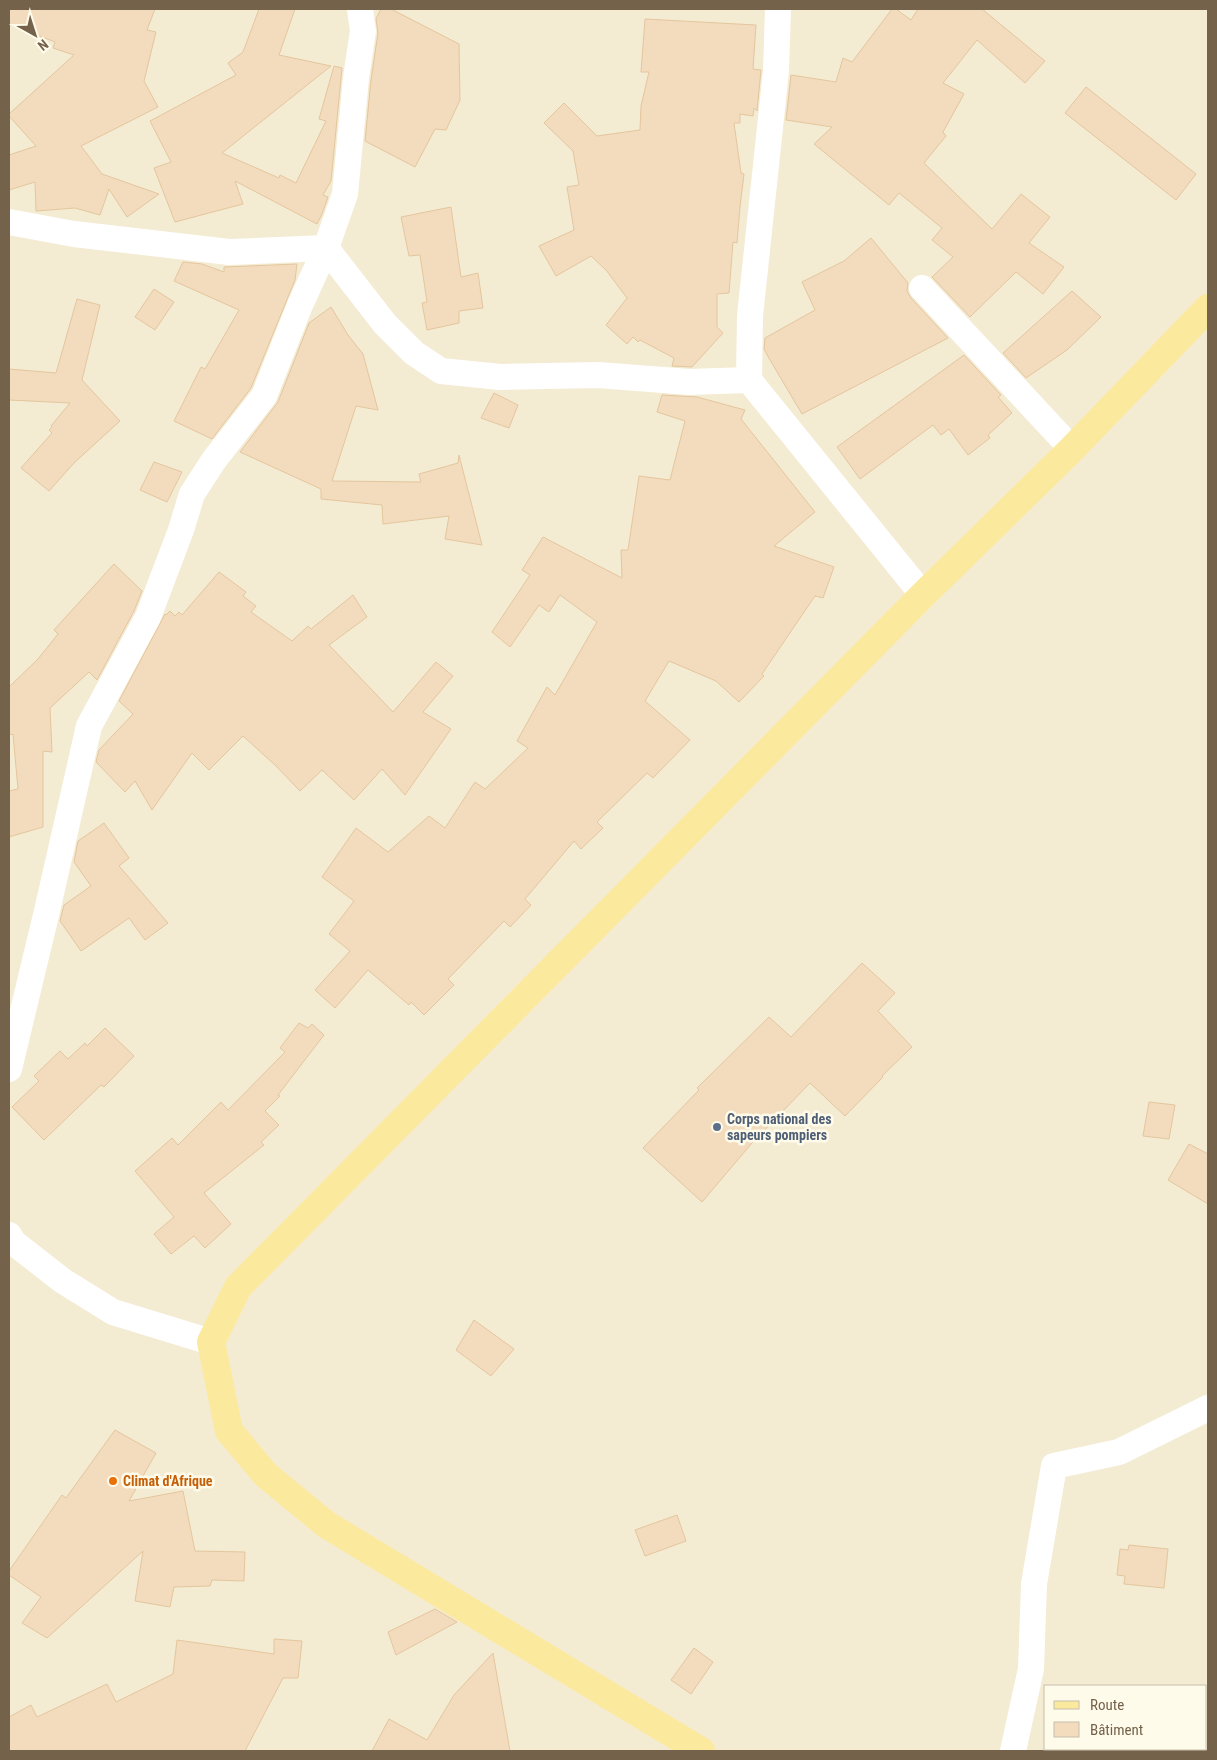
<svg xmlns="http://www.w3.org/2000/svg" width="1217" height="1760" font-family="'Roboto Condensed',sans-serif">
<rect width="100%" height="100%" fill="#fcf8e5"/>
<path fill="#f4ebd3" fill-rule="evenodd" d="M9,9H1208V1751H9ZM1046,1686H1206V1749H1046Z"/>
<g fill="#f2dcbd" stroke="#e4c69d">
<polygon points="9,9 155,9 147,30 156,32 144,81 158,107 81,146 102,174 159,194 127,217 109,189 100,215 75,208 36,211 35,182 9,190 9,155 36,146 9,116 9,114 74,55 53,48 55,42 9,24"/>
<polygon points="259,9 295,9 279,55 331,66 222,153 279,178 280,175 296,183 326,121 319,119 334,66 342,68 331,181 323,195 328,197 322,214 317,224 235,181 243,204 175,222 154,168 171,162 150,121 236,75 228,63 243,52"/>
<polygon points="381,9 391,9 459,44 460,100 446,130 435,129 415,167 365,141 371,80 378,33 376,19"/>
<polygon points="892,9 896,9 911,20 918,9 982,9 1045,61 1025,83 977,40 943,83 964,94 943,132 946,136 924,163 992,229 1021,194 1050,217 1029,243 1064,267 1043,294 1016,272 970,317 932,277 953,257 932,240 942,228 899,193 889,205 814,144 832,127 786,120 791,75 836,82 843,58 852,62"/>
<polygon points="645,19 756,25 753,69 761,70 757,111 754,108 753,116 740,114 740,123 734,123 741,173 744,174 740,207 737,243 733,242 729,293 717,294 717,327 723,333 692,367 672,366 674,358 640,340 638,342 633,337 627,344 608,327 606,325 627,298 606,270 591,256 556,276 539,246 574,230 567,187 579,185 573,151 544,123 564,103 597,136 640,130 641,106 649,72 641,72"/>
<polygon points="1086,87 1196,174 1176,200 1065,113"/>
<polygon points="451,207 461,277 478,273 483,308 459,311 459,323 427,330 422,303 427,302 420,255 409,256 401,217"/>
<polygon points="871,238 908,283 907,291 911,298 948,338 802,414 770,360 764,349 765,338 815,310 802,282 844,261"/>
<polygon points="183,262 202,264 224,272 224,267 297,264 295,280 251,388 212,439 174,421 201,367 205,369 239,310 174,281"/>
<polygon points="154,289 174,302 155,330 135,317"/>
<polygon points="1072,291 1101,317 1067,350 1026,378 1003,353"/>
<polygon points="77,299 100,305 82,380 120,421 74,463 49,491 21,468 52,433 49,430 52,427 51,426 70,403 9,400 9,369 56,373"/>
<polygon points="331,307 348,335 363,354 378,410 356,406 332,481 421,482 419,474 458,463 459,455 482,545 445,539 449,516 383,524 382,505 321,499 321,489 240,452 278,402 309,323"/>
<polygon points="964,355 1001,395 998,397 1012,413 988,435 990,438 968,455 949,429 941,435 933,425 860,479 837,447"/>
<polygon points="494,393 518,405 509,428 481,418"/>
<polygon points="662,395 697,397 745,410 741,419 815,512 774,546 834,567 823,598 815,596 762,674 764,676 739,702 716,681 669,661 645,701 690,740 653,778 647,773 597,822 603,828 581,849 574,841 525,899 531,905 510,927 504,921 448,979 454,985 424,1015 411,1002 409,1005 368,970 335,1008 315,990 350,951 329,934 354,901 322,877 356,828 388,852 429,816 445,828 475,782 485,789 528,748 517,741 547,687 555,695 597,622 560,595 549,612 539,605 510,647 492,632 530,575 522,570 543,537 622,578 621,550 628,550 639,476 670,480 685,421 657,412"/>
<polygon points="154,462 182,472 167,502 140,490"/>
<polygon points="114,564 142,591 134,611 97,680 89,672 50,708 52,752 43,751 43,827 9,837 9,791 18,789 13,734 9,735 9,687 38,659 58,634 54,630"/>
<polygon points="219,572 246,592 243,596 256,606 251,612 292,641 308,626 311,629 353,595 367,617 329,645 393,712 436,662 453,676 423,712 451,729 405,795 382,769 354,800 322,770 300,791 276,766 243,736 209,770 192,753 152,810 135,781 125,792 96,762 99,750 133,714 119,701 165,614 166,615 170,611 175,616 179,612 182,615"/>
<polygon points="104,823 129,858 119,866 168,923 145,940 129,918 81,951 60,921 64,905 91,886 74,862 78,841"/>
<polygon points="862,963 895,993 878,1011 912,1047 882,1076 883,1077 845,1116 810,1083 752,1143 702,1202 643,1148 699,1090 697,1088 769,1017 791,1037"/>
<polygon points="299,1023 308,1028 312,1024 324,1035 278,1095 280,1096 265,1111 279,1125 261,1142 264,1145 204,1193 231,1224 205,1248 194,1236 171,1254 154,1234 174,1217 135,1171 172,1138 178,1145 221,1102 228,1110 285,1052 280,1048"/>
<polygon points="105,1028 134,1056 104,1087 101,1085 44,1140 12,1107 39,1081 34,1076 60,1051 68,1059 85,1043 87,1046"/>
<polygon points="1149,1102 1175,1105 1169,1139 1143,1136"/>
<polygon points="1189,1144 1208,1154 1208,1204 1168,1180"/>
<polygon points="474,1320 514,1349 491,1376 456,1350"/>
<polygon points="115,1430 156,1453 129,1501 183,1491 195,1551 245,1552 244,1581 212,1580 210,1586 174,1587 170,1607 135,1601 143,1551 47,1638 22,1623 41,1597 9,1575 9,1571 62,1495 66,1498"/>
<polygon points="677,1515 686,1541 645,1556 635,1530"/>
<polygon points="1129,1545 1168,1549 1164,1588 1124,1584 1125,1576 1117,1575 1120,1549 1128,1550"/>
<polygon points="435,1609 457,1622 396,1655 388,1632"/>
<polygon points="274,1639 302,1641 298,1678 283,1678 245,1751 9,1751 9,1717 31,1705 37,1717 107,1684 116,1702 173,1674 177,1640 274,1654"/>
<polygon points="694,1648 713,1662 691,1694 671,1680"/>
<polygon points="493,1653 510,1751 372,1751 389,1719 427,1740 454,1695"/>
</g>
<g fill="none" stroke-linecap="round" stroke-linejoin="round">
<g stroke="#fff" stroke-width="26">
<polyline points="9,222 74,234 229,252 326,248 385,324 414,353 441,371 500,377 598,375 689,382 749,380 923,595"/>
<polyline points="922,288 1072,449"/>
<polyline points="749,380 750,316 776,71 778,9"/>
<polyline points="9,1069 47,911 89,726 148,617 181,530 192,494 214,460 264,396 300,305 326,248 345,194 356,78 363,31 360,9"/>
<polyline points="9,1235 13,1242 63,1281 113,1312 211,1342"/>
<polyline points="1013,1751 1031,1669 1034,1584 1054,1466 1119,1452 1208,1408"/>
</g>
<polyline stroke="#fbea9e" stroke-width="28" points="701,1751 327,1525 266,1475 229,1431 211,1342 238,1287 923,595 1072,449 1208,308"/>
</g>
<circle fill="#5c6f8a" stroke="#fffbeb" stroke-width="2" cx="717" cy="1127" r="5"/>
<circle fill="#e8710a" stroke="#fffbeb" stroke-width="2" cx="113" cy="1481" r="5"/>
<g text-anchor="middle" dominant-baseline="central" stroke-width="5" stroke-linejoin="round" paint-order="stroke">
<g font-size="14" font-weight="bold" fill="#4e5e75" stroke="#fffbeb" text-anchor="start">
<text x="727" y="1119">Corps national des<tspan x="727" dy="16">sapeurs pompiers</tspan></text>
</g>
<g font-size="14" font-weight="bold" fill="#c56008" stroke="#fffbeb" text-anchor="start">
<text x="123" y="1481">Climat d'Afrique</text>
</g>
</g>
<rect width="1217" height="1760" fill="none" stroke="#75624a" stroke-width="20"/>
<rect x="1044" y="1685" width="162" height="65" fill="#fffbeb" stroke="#c8beab"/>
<rect x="1054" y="1701" width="25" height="8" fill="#fbea9e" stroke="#c8beab"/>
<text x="1090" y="1710" font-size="15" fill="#75624a">Route</text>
<rect x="1054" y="1722" width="25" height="15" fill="#f2dcbd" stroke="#c8beab"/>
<text x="1090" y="1735" font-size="15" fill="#75624a">Bâtiment</text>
<g transform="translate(35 35) rotate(141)" stroke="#fffbeb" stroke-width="4" paint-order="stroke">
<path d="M0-4L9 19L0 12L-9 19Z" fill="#75624a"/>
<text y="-8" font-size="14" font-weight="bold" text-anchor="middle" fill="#75624a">N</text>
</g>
</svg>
